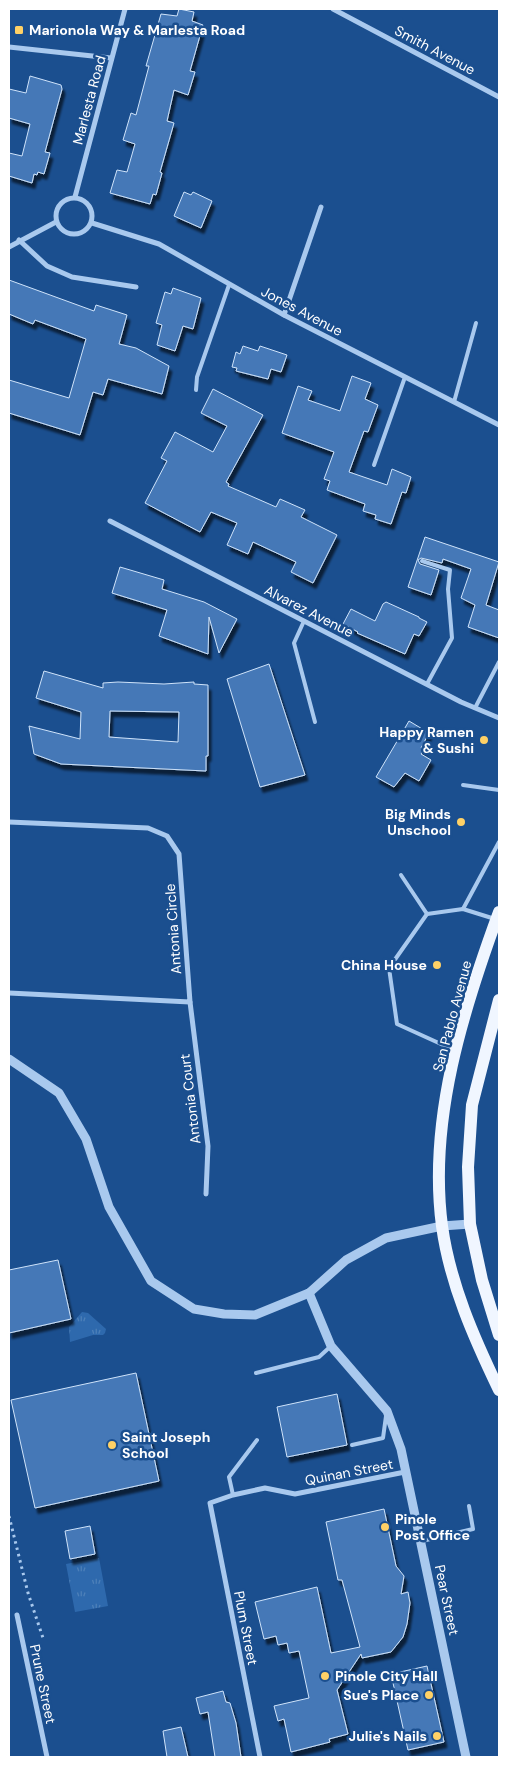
<svg xmlns="http://www.w3.org/2000/svg" width="508" height="1766" font-family="'DM Sans',sans-serif">
<defs>
<pattern id="park-tufts" width="24" height="20" patternUnits="userSpaceOnUse" patternTransform="scale(1.25)"><rect width="24" height="20" fill="#2e69ad"/><path d="M3 7l-1-3M5 7V3M7 7l1-3M15 17l-1-3M17 17v-4M19 17l1-3" fill="none" stroke="#4d80b9"/></pattern>
<filter id="shadow"><feDropShadow dx="3" dy="5.5" stdDeviation="1" flood-color="#0009"/></filter>
</defs>
<rect width="100%" height="100%" fill="#1b4f8f"/>
<g fill="url(#park-tufts)">
<polygon points="82,1312 88,1313 106,1329 105,1333 103,1335 93,1335 70,1342 69,1327"/>
<polygon points="99,1558 108,1606 75,1612 66,1564"/>
</g>
<g fill="#4478b7" stroke="#cfe3fa" fill-rule="evenodd" filter="url(#shadow)">
<polygon points="179,9 194,12 192,21 203,25 190,71 195,72 188,95 174,90 167,121 174,123 160,172 162,173 156,195 153,194 150,204 110,193 117,170 127,172 135,144 123,140 131,113 136,115 149,66 146,66 161,14 177,16"/>
<polygon points="30,76 61,85 62,89 45,152 50,153 44,174 38,172 37,175 34,174 32,183 9,176 9,153 22,156 30,124 9,118 9,89 26,93"/>
<polygon points="184,192 191,195 193,192 212,201 201,228 174,216"/>
<polygon points="9,280 94,311 96,305 127,315 119,344 136,348 169,366 162,394 108,379 103,395 93,392 80,435 9,413 9,380 69,398 86,339 35,320 33,324 9,314"/>
<polygon points="173,288 201,298 193,329 183,326 175,351 157,345 162,325 156,323 165,292 171,294"/>
<polygon points="243,346 258,351 260,346 287,355 281,372 271,369 268,379 236,371 237,368 232,367 236,352 240,354"/>
<polygon points="352,376 371,383 365,399 378,405 368,432 364,431 349,472 387,485 392,469 411,477 406,493 402,492 391,524 375,519 376,515 363,511 365,504 327,490 330,481 324,479 334,452 282,433 298,386 312,391 308,400 340,411"/>
<polygon points="213,389 263,415 226,482 229,484 228,486 276,507 280,499 305,510 301,517 337,535 313,583 291,572 296,562 253,542 248,554 227,545 237,523 211,512 200,532 145,503 167,461 161,458 175,432 213,452 227,426 201,413"/>
<polygon points="425,537 499,562 486,605 499,610 499,638 468,627 475,605 461,598 471,569 443,559 442,563 421,558 418,560 420,564 439,570 431,595 408,587"/>
<polygon points="120,567 164,580 162,589 204,602 237,619 219,653 209,617 208,654 159,636 167,610 112,593"/>
<polygon points="386,602 419,617 419,618 427,622 419,636 414,634 405,654 357,633 358,632 343,624 351,609 375,621 383,604"/>
<polygon points="269,664 305,775 260,787 227,679"/>
<path d="M44,671L103,688V683L118,682L164,684L194,682V684L208,685V756H206V771L61,764L34,754L29,726L80,739L81,712L36,698ZM110,711L179,712L178,742L109,737Z"/>
<polygon points="409,721 429,733 421,748 424,750 421,754 431,760 419,781 405,773 394,787 376,777"/>
<polygon points="58,1260 71,1319 9,1333 9,1270"/>
<polygon points="136,1373 159,1481 35,1508 11,1400"/>
<polygon points="337,1394 347,1445 287,1457 277,1407"/>
<polygon points="384,1509 396,1566 404,1576 401,1594 408,1592 410,1603 407,1624 403,1637 391,1652 362,1658 361,1654 337,1690 348,1734 329,1739 330,1742 291,1752 284,1719 278,1721 274,1706 309,1698 299,1651 289,1653 287,1643 278,1645 276,1636 264,1639 255,1602 317,1587 331,1653 360,1647 342,1580 338,1580 326,1522"/>
<polygon points="90,1526 95,1554 70,1559 65,1531"/>
<polygon points="427,1666 444,1742 408,1750 391,1674"/>
<polygon points="223,1691 226,1702 230,1703 236,1723 241,1757 215,1757 208,1712 200,1714 196,1698"/>
<polygon points="181,1727 188,1757 167,1757 163,1731"/>
</g>
<g fill="none" stroke-linecap="round" stroke-linejoin="round">
<polyline stroke="#a9c9ee" stroke-width="3" stroke-dasharray="2.5 4" stroke-linecap="butt" points="9,1516 28,1593 43,1638"/>
<g stroke="#a9c9ee" stroke-width="4">
<polyline points="196,390 197,377 229,285"/>
<polyline points="454,402 476,323"/>
<polyline points="374,465 405,377"/>
<polyline points="422,561 450,570 448,589 452,638 427,684"/>
<polyline points="304,621 294,643 315,722"/>
<polyline points="475,708 499,662"/>
<polyline points="463,785 499,790"/>
<polyline points="401,875 427,914 463,909 495,919"/>
<polyline points="463,909 499,842"/>
<polyline points="427,914 389,968 397,1024 452,1049"/>
<polyline points="256,1373 319,1357 331,1346"/>
<polyline points="352,1445 383,1438 386,1416"/>
<polyline points="233,1495 229,1477 257,1440"/>
<polyline points="422,1541 473,1529 469,1506"/>
</g>
<g stroke="#a9c9ee" stroke-width="5">
<polyline points="333,9 499,97"/>
<polyline points="9,47 111,58"/>
<polyline points="75,197 125,9"/>
<circle cx="74" cy="216" r="18"/>
<polyline points="92,223 159,244 284,315 499,425"/>
<polyline points="19,240 47,266 72,277 136,287"/>
<polyline points="9,247 56,222"/>
<polyline points="284,315 321,207"/>
<polyline points="110,521 461,702 499,718"/>
<polyline points="9,822 148,828 167,836 179,854 190,1002 9,993"/>
<polyline points="190,1002 208,1146 206,1194"/>
<polyline points="17,1615 47,1757"/>
<polyline points="260,1757 210,1503 233,1495 265,1488 295,1494 405,1472"/>
</g>
<g stroke="#a9c9ee" stroke-width="9">
<polyline points="9,1059 59,1093 86,1139 109,1207 151,1281 194,1309 224,1314 255,1315 309,1293 346,1260 386,1238 442,1226 470,1224"/>
<polyline points="309,1293 331,1346 387,1411 401,1449 466,1757"/>
</g>
<g stroke="#f0f6ff" stroke-width="12">
<path d="M499,912C463,1010 428,1120 442,1226C450,1284 474,1338 499,1390"/>
<polyline points="499,1000 472,1105 468,1167 470,1224 482,1280 499,1335"/>
</g>
</g>
<g fill="#ffd166" stroke="#1b4f8f" stroke-width="2">
<rect x="14" y="25" width="10" height="10" rx="2.5"/>
<circle cx="484" cy="740" r="5"/>
<circle cx="461" cy="822" r="5"/>
<circle cx="437" cy="965" r="5"/>
<circle cx="112" cy="1445" r="5"/>
<circle cx="385" cy="1527" r="5"/>
<circle cx="325" cy="1676" r="5"/>
<circle cx="429" cy="1695" r="5"/>
<circle cx="437" cy="1736" r="5"/>
</g>
<g text-anchor="middle" dominant-baseline="central" stroke-width="5" stroke-linejoin="round" paint-order="stroke">
<g font-size="14" font-weight="bold" fill="#fff" stroke="#1b4f8f" text-anchor="end">
<text x="29" y="30" text-anchor="start">Marionola Way &amp; Marlesta Road</text>
<text x="474" y="732">Happy Ramen<tspan x="474" dy="16">&amp; Sushi</tspan></text>
<text x="451" y="814">Big Minds<tspan x="451" dy="16">Unschool</tspan></text>
<text x="427" y="965">China House</text>
<text x="122" y="1437" text-anchor="start">Saint Joseph<tspan x="122" dy="16">School</tspan></text>
<text x="395" y="1519" text-anchor="start">Pinole<tspan x="395" dy="16">Post Office</tspan></text>
<text x="335" y="1676" text-anchor="start">Pinole City Hall</text>
<text x="419" y="1695">Sue's Place</text>
<text x="427" y="1736">Julie's Nails</text>
</g>
<g font-size="14" fill="#fff" stroke="#1b4f8f">
<text transform="translate(435 50) rotate(28)">Smith Avenue</text>
<text transform="translate(89 100) rotate(-75)">Marlesta Road</text>
<text transform="translate(302 311) rotate(28)">Jones Avenue</text>
<text transform="translate(309 611) rotate(27)">Alvarez Avenue</text>
<text transform="translate(173 929) rotate(-94)">Antonia Circle</text>
<text transform="translate(452 1016) rotate(-75)">San Pablo Avenue</text>
<text transform="translate(190 1099) rotate(-97)">Antonia Court</text>
<text transform="translate(349 1472) rotate(-11)">Quinan Street</text>
<text transform="translate(447 1600) rotate(78)">Pear Street</text>
<text transform="translate(246 1628) rotate(79)">Plum Street</text>
<text transform="translate(43 1684) rotate(78)">Prune Street</text>
</g>
</g>
<rect width="508" height="1766" fill="none" stroke="#ffffff" stroke-width="20"/>
</svg>
